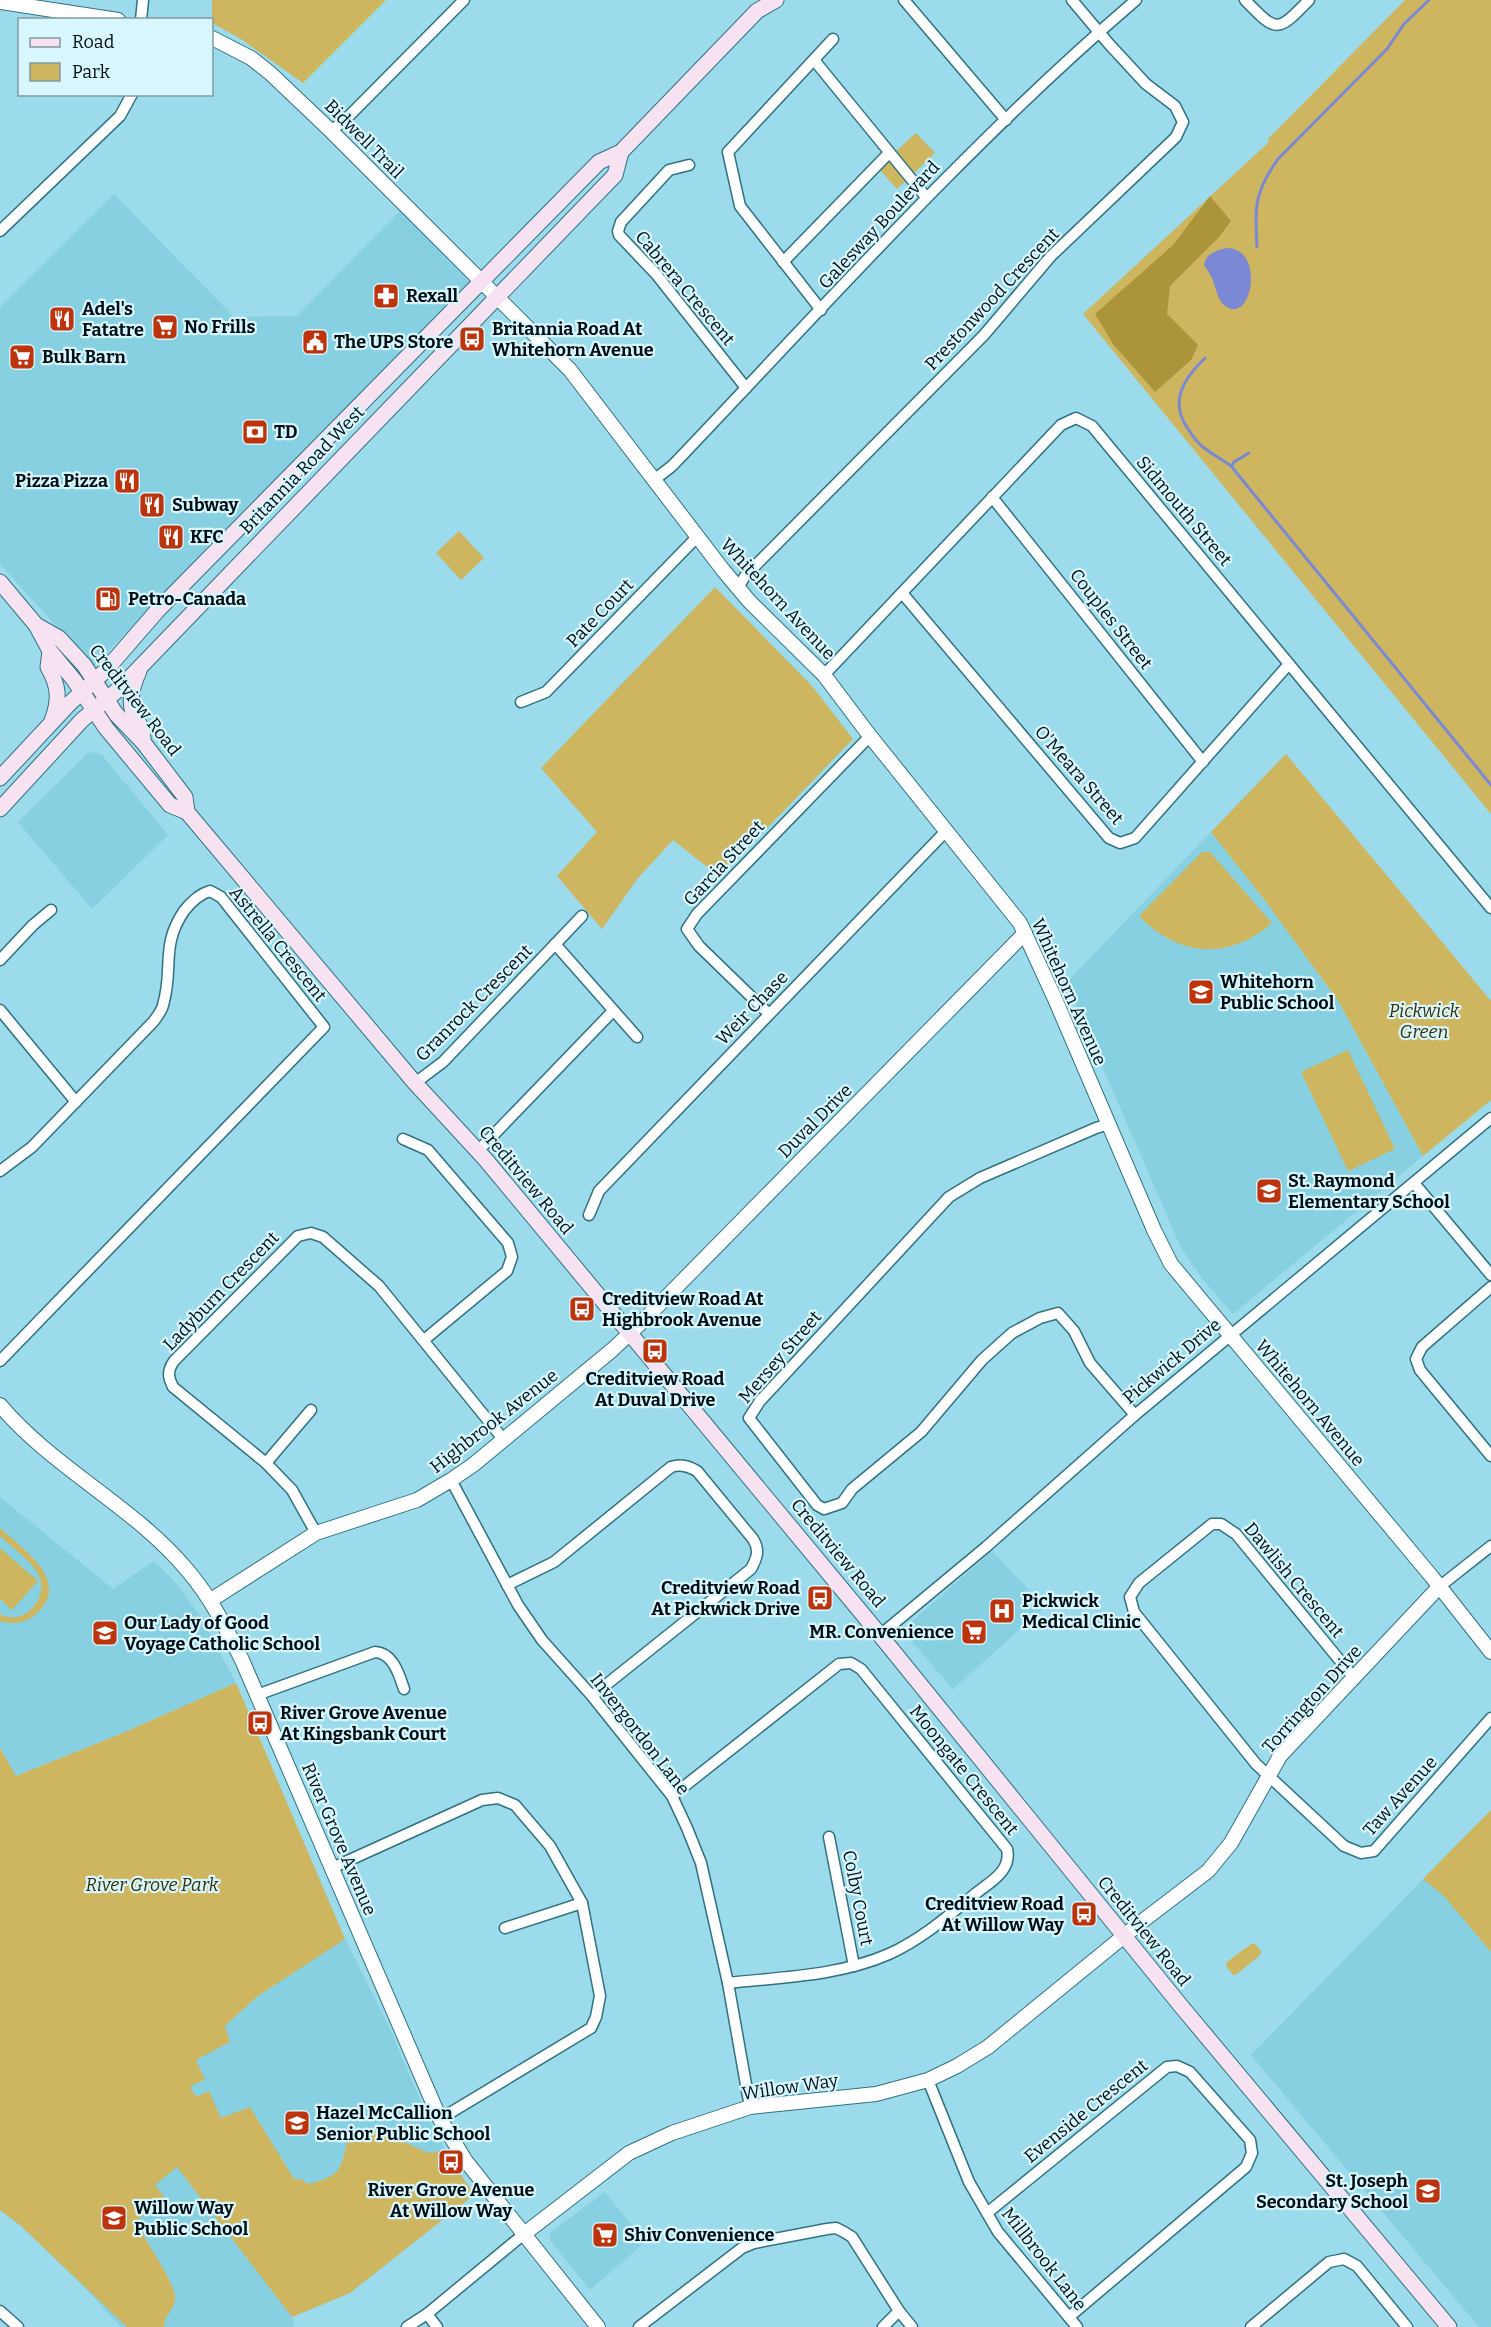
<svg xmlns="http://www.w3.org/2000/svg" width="1491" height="2327" font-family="Bitter,serif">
<rect width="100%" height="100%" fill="#9bdbeb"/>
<g fill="#86d0e2">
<polygon points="114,194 234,317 297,316 402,209 475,279 258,496 93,667 0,564 0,307"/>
<polygon points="89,752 101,754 168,835 92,909 18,822"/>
<polygon points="1211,832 1263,898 1339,1002 1423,1156 1233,1314 1204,1281 1181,1248 1066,983"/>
<polygon points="0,1497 113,1589 154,1561 175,1582 201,1617 236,1683 125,1732 15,1776 0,1748"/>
<polygon points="992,1551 1045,1607 953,1689 908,1637 909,1624"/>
<polygon points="1491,1810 1491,2327 1479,2327 1251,2055"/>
<polygon points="345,1939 389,2027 424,2109 452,2164 475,2194 350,2293 292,2317 295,2327 121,2327 84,2287 21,2226 0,2210 225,2026 258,1996"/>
<polygon points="605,2192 645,2242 590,2290 550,2240 551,2232"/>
</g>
<g fill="#cdb65f">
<polygon points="212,0 386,0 303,83 241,39 212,23"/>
<polygon points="1405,0 1491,0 1491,814 1083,314 1269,142 1268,139"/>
<polygon points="916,133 935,153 897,189 878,168"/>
<polygon points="459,531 484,558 461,580 436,553"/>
<polygon points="715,587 812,686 853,739 720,877 673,840 638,878 602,929 557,876 597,832 541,768"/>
<polygon points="1286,754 1491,1001 1491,1100 1423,1156 1339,1002 1263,898 1211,832"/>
<path d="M1202,852H1210L1272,923C1229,961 1179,957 1139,916Z"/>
<polygon points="1348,1050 1395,1149 1348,1171 1301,1072"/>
<path d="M0,1528C23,1549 74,1583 35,1615C25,1623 12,1625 0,1621V1614C25,1628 52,1595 37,1572C30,1560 10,1546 0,1536Z"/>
<polygon points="0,1548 38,1581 12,1610 0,1599"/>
<path d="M236,1683L345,1939L258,1996L225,2026L230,2042L196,2060L205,2080L190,2086L196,2097L209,2091L221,2118L250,2107L294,2179H301L308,2184C342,2176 341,2169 348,2137L371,2128L429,2153L445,2150L452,2164L475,2194L350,2293L292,2317L177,2167L155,2185L166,2199L136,2221C143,2238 179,2287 175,2301C172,2312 166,2312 164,2327H127L21,2226L0,2210V1748L16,1776L125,1732Z"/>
<polygon points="1491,1810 1491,1952 1444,1896 1423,1879"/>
<polygon points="1251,1944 1255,1944 1261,1951 1260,1955 1237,1974 1233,1975 1226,1966 1227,1962"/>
</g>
<polygon fill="#ab9439" points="1210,196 1231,221 1219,237 1170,286 1167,314 1198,345 1191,360 1155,392 1113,344 1095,314 1173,245"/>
<path fill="#7b89d4" d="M1225,248C1268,246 1251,333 1222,303C1217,297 1216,288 1213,281C1211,275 1207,270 1204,265C1205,254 1216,251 1225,248Z"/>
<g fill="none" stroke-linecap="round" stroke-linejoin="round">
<g stroke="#7b89d4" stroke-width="3">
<path d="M1257,247C1255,206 1254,193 1278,159L1387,49L1404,24L1429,0"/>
<path d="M1205,358C1183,379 1169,402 1188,429C1193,437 1199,445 1207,450C1215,456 1223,460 1231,466L1491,785"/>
<polyline points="1232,466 1234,462 1249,453"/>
</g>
<defs>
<g id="minor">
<polyline points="904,0 1006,120"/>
<path d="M1245,0C1277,33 1277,33 1309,0"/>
<polyline points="141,20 143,0"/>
<polyline points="814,60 926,197"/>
<polyline points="331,131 346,119 464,0"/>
<polyline points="689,165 669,170 621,222 618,231 619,235 656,274 746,388"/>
<polyline points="0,231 120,116 132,94"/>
<polyline points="783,262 889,153"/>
<polyline points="821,310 740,206 728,152 833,39"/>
<path d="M654,480L672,466C823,308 969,143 1136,0"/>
<polyline points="992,497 1203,762"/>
<polyline points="738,588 745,576 984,335 1051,256 1176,137 1183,122 1175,106 1146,84 1109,44 1072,0"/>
<polyline points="902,593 1109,838 1120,843 1135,838 1289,664"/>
<polyline points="824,675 1061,425 1076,418 1092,426 1491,908"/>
<polyline points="521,702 546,692 696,538"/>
<polyline points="555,944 637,1037"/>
<polyline points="0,960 33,925 51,910"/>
<polyline points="0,1010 76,1102"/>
<polyline points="769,1014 699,946 687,929 697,914 870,736"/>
<polyline points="415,1083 443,1062 582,916"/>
<polyline points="1109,1124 1096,1128 980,1178 949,1197 760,1401 749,1418 817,1505 824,1509 842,1503 852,1489 921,1432 982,1360 1012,1333 1040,1318 1058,1313 1074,1331 1090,1363 1135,1415"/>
<polyline points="403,1139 428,1150 508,1243 512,1257 507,1271 424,1340"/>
<polyline points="478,1151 613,1011"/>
<path d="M0,1171L32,1147L154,1021C157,1016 162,1011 163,1005C174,969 160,946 184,911C191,902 199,894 210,891L221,897L324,1027L0,1361"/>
<polyline points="1414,1183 1491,1275"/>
<polyline points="589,1215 599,1191 947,830"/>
<polyline points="1491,1287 1422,1347 1416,1359 1420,1370 1491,1456"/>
<polyline points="266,1463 311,1410"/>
<polyline points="451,1480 518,1605 542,1640 592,1696 672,1796 687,1828 701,1863 728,1983 750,2107"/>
<path d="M316,1533L292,1490L266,1463L173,1387C168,1377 167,1371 174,1361L298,1236L311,1233L323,1237L379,1286L504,1440"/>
<path d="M507,1585L554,1562L671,1467C681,1464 688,1466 697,1471L753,1539C760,1550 757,1558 751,1569L592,1696"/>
<polyline points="1439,1587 1491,1546"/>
<polyline points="880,1635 986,1547 1135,1415 1491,1118"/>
<polyline points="1355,1679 1236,1534 1221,1524 1212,1524 1139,1583 1130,1597 1134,1612 1256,1764 1344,1846 1361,1853 1374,1851 1491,1718"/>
<path d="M257,1695L375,1652C393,1653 399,1674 404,1689"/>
<path d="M672,1796L839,1664L851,1663L861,1669L1007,1849C1012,1871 990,1882 975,1894C948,1916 922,1939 889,1954C839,1976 782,1977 728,1983"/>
<polyline points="829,1837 854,1966"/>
<polyline points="332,1868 482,1800 498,1798 515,1805 550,1846 582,1903 600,1996 596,2017 591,2028 440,2119"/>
<polyline points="505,1928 582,1903"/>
<polyline points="928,2080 969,2182 998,2232 1077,2327"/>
<polyline points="987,2213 1167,2067 1177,2066 1190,2072 1250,2140 1252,2153 1246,2167 1069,2317"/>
<polyline points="0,2311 18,2327"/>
<polyline points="427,2314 437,2327"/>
<polyline points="407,2327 427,2314 524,2234"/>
<polyline points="639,2327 742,2248 754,2243 827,2229 836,2228 844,2232 852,2237 899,2311 912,2327"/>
<polyline points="883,2327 899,2311"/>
<polyline points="1251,2327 1329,2262 1344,2259 1357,2266 1407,2327"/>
</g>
<g id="tertiary">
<polyline points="1,2 118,20"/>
<polyline points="212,38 251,58 270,73 331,131 570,370 723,570 749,601 824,675 870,736 1020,923 1055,999 1154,1230 1171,1264 1432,1577 1491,1652"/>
<path d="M0,1405C54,1469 134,1506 188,1571C211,1598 226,1628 242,1660L440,2119L465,2160L598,2327"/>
<polyline points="211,1600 316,1533 417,1500 451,1480 473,1465 612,1350 641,1323 1025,933"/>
<polyline points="524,2234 629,2153 672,2133 750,2107 876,2094 928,2080 957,2066 988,2047 1140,1923 1208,1871 1231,1843 1280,1756 1439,1587"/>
</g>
<g id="secondary">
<polyline points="0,582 36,625 50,651 74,680 106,728 170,805 187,812 415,1083 486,1160 880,1635 1181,2006 1449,2327"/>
<polyline points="36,625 59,638 84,665 116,714 143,742 185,797 187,812"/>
<path d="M50,651L48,667C59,686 60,700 52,721"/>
<path d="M139,671C133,684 128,701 134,715C141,728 143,726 143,742"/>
<polyline points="0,778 70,703 105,671 157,611 599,162 621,152 757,11 776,0"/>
<polyline points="0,809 82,720 119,689 615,175 621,152"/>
</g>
</defs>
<use href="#minor" stroke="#317280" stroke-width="13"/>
<use href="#tertiary" stroke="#317280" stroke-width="16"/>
<use href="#secondary" stroke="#317280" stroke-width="17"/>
<use href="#minor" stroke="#fff" stroke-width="10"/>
<use href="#tertiary" stroke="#fff" stroke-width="14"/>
<use href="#secondary" stroke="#f7e2f2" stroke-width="15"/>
</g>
<defs>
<symbol id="pharmacy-square" viewBox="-11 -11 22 22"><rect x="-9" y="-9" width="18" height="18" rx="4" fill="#bd330c" stroke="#d7f6fe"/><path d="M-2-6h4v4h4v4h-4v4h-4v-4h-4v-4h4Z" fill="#fff"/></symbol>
<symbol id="restaurant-square" viewBox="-11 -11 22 22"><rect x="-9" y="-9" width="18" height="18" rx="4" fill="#bd330c" stroke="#d7f6fe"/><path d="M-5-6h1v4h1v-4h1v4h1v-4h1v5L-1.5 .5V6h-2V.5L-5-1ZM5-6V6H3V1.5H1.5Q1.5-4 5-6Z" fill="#fff"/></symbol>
<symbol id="supermarket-square" viewBox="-11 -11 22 22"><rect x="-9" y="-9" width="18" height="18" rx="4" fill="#bd330c" stroke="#d7f6fe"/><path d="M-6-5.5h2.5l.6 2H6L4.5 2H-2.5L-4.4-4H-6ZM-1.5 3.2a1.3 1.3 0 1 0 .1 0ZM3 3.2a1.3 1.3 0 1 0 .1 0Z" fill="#fff"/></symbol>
<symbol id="bus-square" viewBox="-11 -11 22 22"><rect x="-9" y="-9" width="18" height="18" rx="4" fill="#bd330c" stroke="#d7f6fe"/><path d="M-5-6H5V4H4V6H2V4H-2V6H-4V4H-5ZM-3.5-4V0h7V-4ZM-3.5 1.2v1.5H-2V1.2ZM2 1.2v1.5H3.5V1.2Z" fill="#fff"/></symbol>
<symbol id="civic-square" viewBox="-11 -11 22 22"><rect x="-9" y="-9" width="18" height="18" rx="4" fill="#bd330c" stroke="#d7f6fe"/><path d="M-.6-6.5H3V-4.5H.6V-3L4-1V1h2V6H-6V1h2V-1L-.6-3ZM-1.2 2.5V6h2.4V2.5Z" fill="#fff"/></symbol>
<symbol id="bank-square" viewBox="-11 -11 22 22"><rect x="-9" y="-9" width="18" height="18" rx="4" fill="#bd330c" stroke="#d7f6fe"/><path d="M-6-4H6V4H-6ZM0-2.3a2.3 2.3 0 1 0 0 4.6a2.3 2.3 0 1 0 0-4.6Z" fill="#fff"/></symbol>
<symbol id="fuel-square" viewBox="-11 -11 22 22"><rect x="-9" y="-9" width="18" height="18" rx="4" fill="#bd330c" stroke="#d7f6fe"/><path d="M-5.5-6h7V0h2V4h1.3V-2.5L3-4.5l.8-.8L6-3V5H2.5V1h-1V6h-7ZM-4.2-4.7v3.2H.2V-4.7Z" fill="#fff"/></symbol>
<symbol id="school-square" viewBox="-11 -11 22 22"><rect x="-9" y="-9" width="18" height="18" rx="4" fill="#bd330c" stroke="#d7f6fe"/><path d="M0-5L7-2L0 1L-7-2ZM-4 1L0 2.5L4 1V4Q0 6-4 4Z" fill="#fff"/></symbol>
<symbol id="hospital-square" viewBox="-11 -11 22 22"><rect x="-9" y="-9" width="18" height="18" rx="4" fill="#bd330c" stroke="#d7f6fe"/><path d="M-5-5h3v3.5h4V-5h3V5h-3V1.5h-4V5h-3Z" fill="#fff"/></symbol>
</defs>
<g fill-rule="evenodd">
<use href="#pharmacy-square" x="371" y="281" width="30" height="30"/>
<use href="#restaurant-square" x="47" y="304" width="30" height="30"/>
<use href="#supermarket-square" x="150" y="312" width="30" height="30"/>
<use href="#bus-square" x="457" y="324" width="30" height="30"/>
<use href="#civic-square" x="300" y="327" width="30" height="30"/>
<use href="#supermarket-square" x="7" y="342" width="30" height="30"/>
<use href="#bank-square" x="240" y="417" width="30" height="30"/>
<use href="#restaurant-square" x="112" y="466" width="30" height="30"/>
<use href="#restaurant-square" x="137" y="490" width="30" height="30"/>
<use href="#restaurant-square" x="156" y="522" width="30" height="30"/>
<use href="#fuel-square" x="93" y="584" width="30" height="30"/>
<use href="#school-square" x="1186" y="977" width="30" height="30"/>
<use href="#school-square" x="1254" y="1176" width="30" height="30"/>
<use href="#bus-square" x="567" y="1294" width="30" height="30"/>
<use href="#bus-square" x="640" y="1336" width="30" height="30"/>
<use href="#bus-square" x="805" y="1583" width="30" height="30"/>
<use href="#hospital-square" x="987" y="1596" width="30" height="30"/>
<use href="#supermarket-square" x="959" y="1617" width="30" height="30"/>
<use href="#school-square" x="90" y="1618" width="30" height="30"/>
<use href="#bus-square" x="245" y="1708" width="30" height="30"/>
<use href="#bus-square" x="1069" y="1899" width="30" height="30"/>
<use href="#school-square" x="282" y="2108" width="30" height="30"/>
<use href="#bus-square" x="436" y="2147" width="30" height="30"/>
<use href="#school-square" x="1413" y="2176" width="30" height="30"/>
<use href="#school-square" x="99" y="2203" width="30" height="30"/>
<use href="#supermarket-square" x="590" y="2220" width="30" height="30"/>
</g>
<g text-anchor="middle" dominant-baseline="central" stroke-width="4.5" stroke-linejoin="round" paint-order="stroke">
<g font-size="18" fill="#000f15" stroke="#d7f6fe">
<text transform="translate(364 139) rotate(45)">Bidwell Trail</text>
<text transform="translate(879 225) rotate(-47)">Galesway Boulevard</text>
<text transform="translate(685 288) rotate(50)">Cabrera Crescent</text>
<text transform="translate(992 299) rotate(-47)">Prestonwood Crescent</text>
<text transform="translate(302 470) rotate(-46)">Britannia Road West</text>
<text transform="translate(1184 511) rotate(50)">Sidmouth Street</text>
<text transform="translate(778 599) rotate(47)">Whitehorn Avenue</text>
<text transform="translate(600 613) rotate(-46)">Pate Court</text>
<text transform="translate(1111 619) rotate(52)">Couples Street</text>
<text transform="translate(135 700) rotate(52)">Creditview Road</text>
<text transform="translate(1079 775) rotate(49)">O'Meara Street</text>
<text transform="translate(724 863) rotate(-47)">Garcia Street</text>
<text transform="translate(278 944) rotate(51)">Astrella Crescent</text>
<text transform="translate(1069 992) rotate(66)">Whitehorn Avenue</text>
<text transform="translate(474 1003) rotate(-45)">Granrock Crescent</text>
<text transform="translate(752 1008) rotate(-46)">Weir Chase</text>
<text transform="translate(815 1121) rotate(-45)">Duval Drive</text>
<text transform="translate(526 1180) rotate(50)">Creditview Road</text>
<text transform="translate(221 1291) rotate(-46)">Ladyburn Crescent</text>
<text transform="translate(780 1357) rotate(-49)">Mersey Street</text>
<text transform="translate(1172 1361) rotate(-40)">Pickwick Drive</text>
<text transform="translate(1310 1403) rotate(50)">Whitehorn Avenue</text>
<text transform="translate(494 1421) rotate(-38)">Highbrook Avenue</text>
<text transform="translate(838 1553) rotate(50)">Creditview Road</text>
<text transform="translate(1294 1580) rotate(50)">Dawlish Crescent</text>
<text transform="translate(1312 1699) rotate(-48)">Torrington Drive</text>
<text transform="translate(640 1734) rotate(52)">Invergordon Lane</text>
<text transform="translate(964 1770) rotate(51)">Moongate Crescent</text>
<text transform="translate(1400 1796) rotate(-48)">Taw Avenue</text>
<text transform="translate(339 1839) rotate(67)">River Grove Avenue</text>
<text transform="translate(858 1898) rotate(79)">Colby Court</text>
<text transform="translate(1144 1931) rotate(51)">Creditview Road</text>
<text transform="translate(790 2087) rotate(-8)">Willow Way</text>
<text transform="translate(1086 2111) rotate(-39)">Evenside Crescent</text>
<text transform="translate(1044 2259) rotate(52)">Millbrook Lane</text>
</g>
<g font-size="18" font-weight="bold" fill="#000f15" stroke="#d7f6fe" text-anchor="start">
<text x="406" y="296">Rexall</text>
<text x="82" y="309">Adel's<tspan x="82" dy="21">Fatatre</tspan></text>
<text x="184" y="327">No Frills</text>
<text x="492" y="329">Britannia Road At<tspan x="492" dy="21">Whitehorn Avenue</tspan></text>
<text x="334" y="342">The UPS Store</text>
<text x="42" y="357">Bulk Barn</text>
<text x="274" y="432">TD</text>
<text x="108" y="481" text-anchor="end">Pizza Pizza</text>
<text x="172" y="505">Subway</text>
<text x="190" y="537">KFC</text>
<text x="128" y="599">Petro-Canada</text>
<text x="1220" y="982">Whitehorn<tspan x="1220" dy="21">Public School</tspan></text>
<text x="1288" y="1181">St. Raymond<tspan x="1288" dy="21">Elementary School</tspan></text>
<text x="602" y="1299">Creditview Road At<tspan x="602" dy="21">Highbrook Avenue</tspan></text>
<text x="655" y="1379" text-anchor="middle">Creditview Road<tspan x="655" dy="21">At Duval Drive</tspan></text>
<text x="800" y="1588" text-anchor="end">Creditview Road<tspan x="800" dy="21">At Pickwick Drive</tspan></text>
<text x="1022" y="1601">Pickwick<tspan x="1022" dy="21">Medical Clinic</tspan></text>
<text x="124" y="1623">Our Lady of Good<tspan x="124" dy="21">Voyage Catholic School</tspan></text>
<text x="954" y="1632" text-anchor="end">MR. Convenience</text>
<text x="280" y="1713">River Grove Avenue<tspan x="280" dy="21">At Kingsbank Court</tspan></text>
<text x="1064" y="1904" text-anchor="end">Creditview Road<tspan x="1064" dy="21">At Willow Way</tspan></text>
<text x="316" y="2113">Hazel McCallion<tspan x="316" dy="21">Senior Public School</tspan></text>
<text x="1408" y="2181" text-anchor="end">St. Joseph<tspan x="1408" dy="21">Secondary School</tspan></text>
<text x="451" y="2190" text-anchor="middle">River Grove Avenue<tspan x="451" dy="21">At Willow Way</tspan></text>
<text x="134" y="2208">Willow Way<tspan x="134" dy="21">Public School</tspan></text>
<text x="624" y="2235">Shiv Convenience</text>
</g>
<g font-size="18" font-style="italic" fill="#372d05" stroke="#d7f6fe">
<text x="1424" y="1011">Pickwick<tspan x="1424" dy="21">Green</tspan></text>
<text x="152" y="1885">River Grove Park</text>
</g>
</g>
<rect x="18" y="18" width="195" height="78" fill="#d7f6fe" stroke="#819aa1" stroke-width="1.5"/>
<rect x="30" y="38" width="30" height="9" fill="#f7e2f2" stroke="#819aa1" stroke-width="1.5"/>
<text x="72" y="48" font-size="18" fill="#000f15">Road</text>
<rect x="30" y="63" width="30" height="18" fill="#cdb65f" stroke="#819aa1" stroke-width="1.5"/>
<text x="72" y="78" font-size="18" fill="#000f15">Park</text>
</svg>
